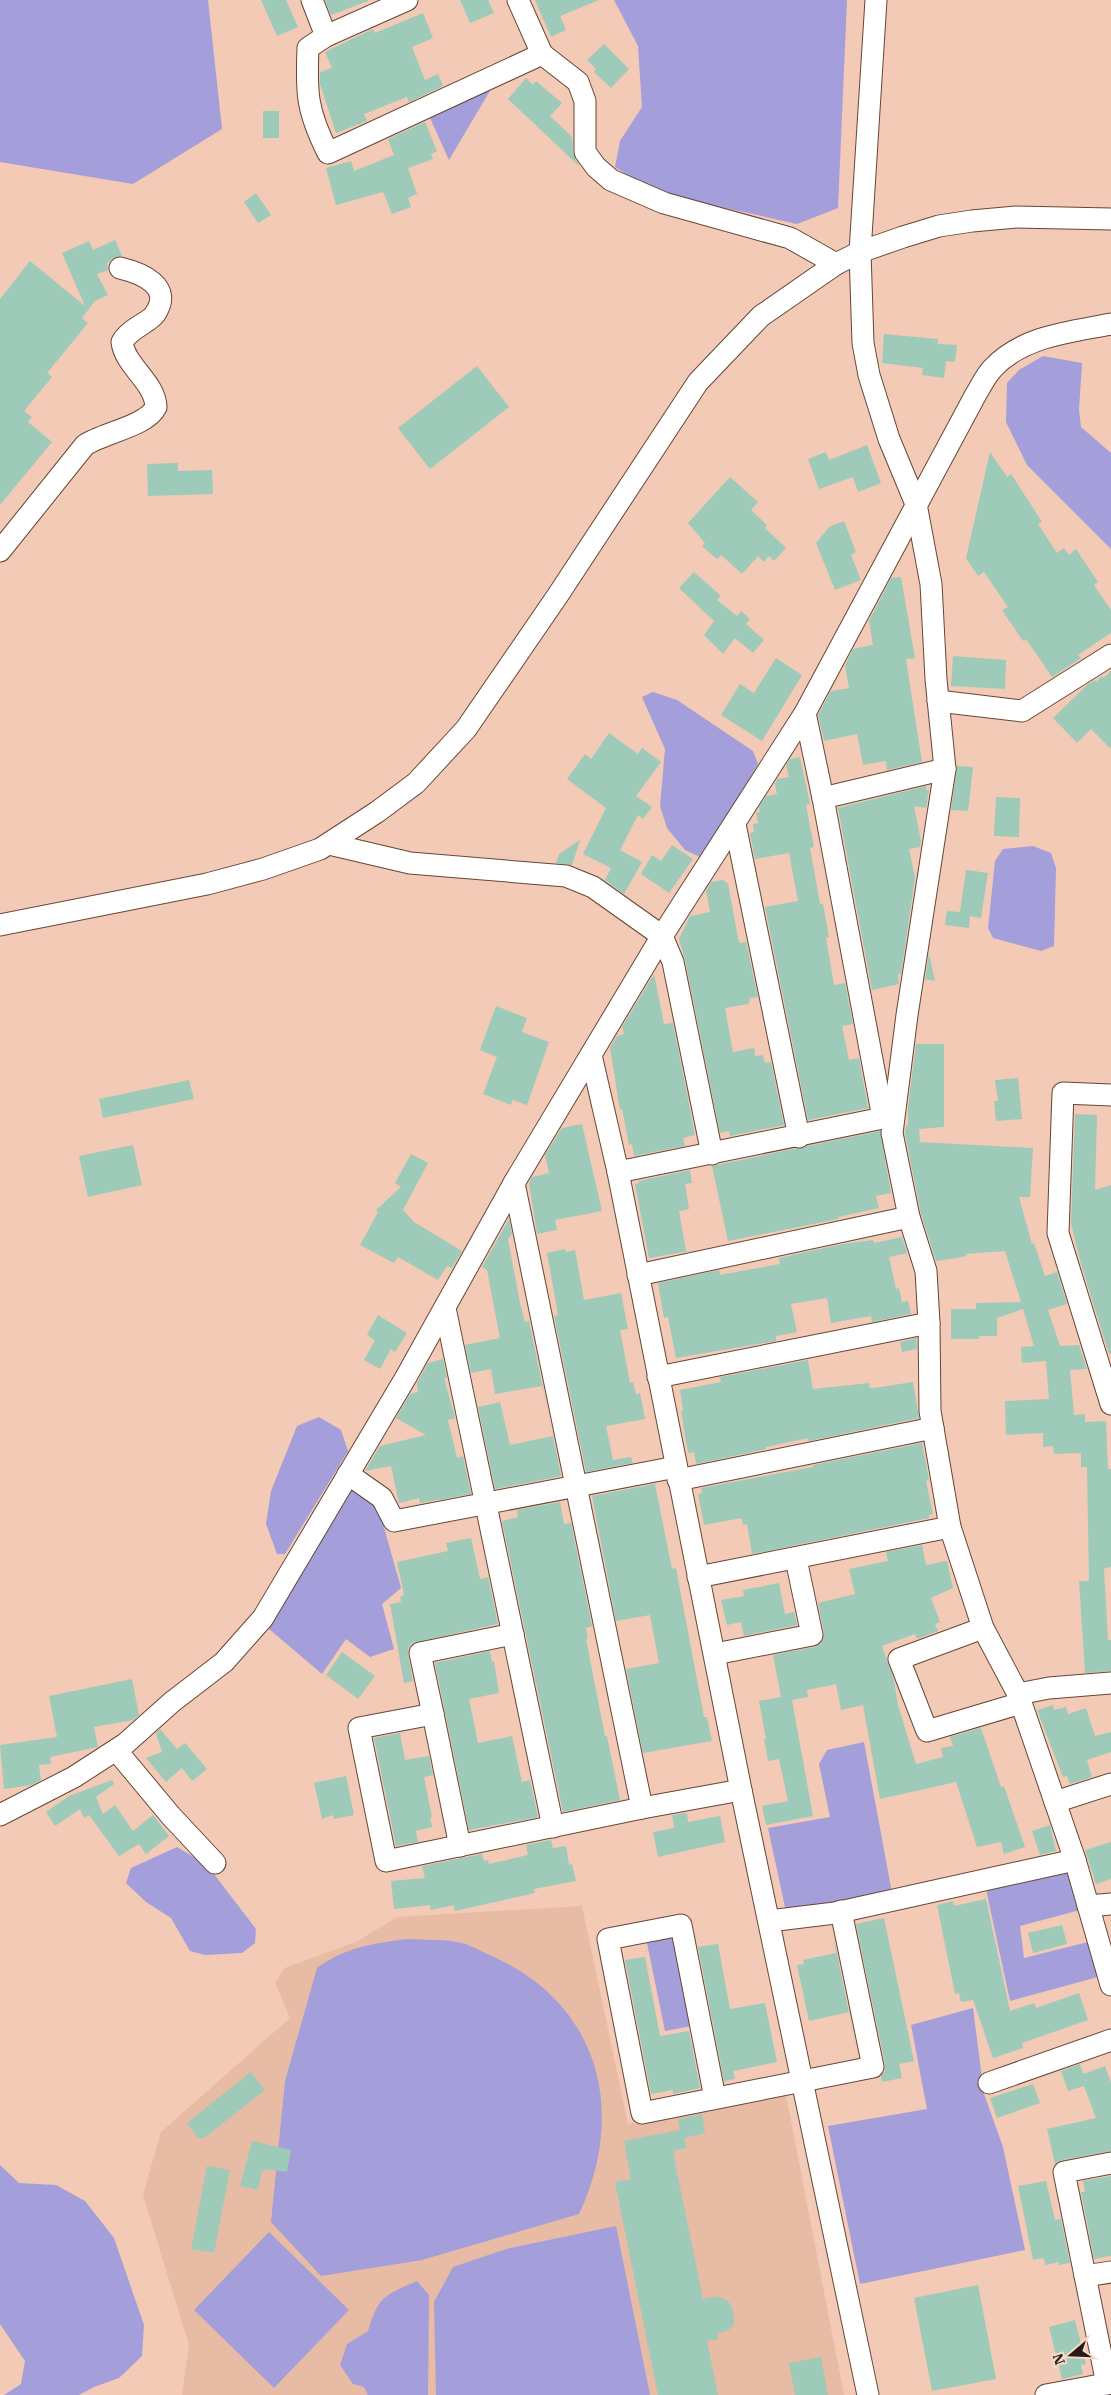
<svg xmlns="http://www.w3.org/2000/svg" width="1111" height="2395" font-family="'IBM Plex Serif',serif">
<rect width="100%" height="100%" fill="#f2cab6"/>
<polygon fill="#e8bba4" points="582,1906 628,2124 786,2095 844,2395 182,2395 189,2345 143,2195 161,2132 290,2018 275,1982 285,1968 358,1941 397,1917"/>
<g fill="#a49edb">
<polygon points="0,0 208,0 222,129 133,184 0,162"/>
<polygon points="614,0 847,0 838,208 797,224 654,192 615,167 620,141 642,107 638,46"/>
<polygon points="491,89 449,160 430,118"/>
<polygon points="1043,356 1082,363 1079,410 1081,427 1111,453 1111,549 1027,465 1006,422 1007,383 1019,370"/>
<polygon points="653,692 677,700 753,751 758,764 702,858 685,850 667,828 660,806 665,749 642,697"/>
<polygon points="1033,846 1051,853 1056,868 1054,946 1041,951 993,938 988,928 995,861 1003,849"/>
<polygon points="319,1417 341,1430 348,1451 285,1554 277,1554 266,1524 271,1491 297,1426"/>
<polygon points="351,1486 378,1506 401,1588 382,1604 394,1649 370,1657 346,1639 322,1674 269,1629"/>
<polygon points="864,1742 892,1893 786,1912 768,1828 830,1817 819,1764 827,1750"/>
<polygon points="177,1847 207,1865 256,1929 255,1943 242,1953 205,1955 190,1951 171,1918 146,1902 126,1883 131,1868"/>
<polygon points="1062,1871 1070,1872 1080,1910 1020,1926 1024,1958 1088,1942 1098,1977 1010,2001 986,1889"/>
<polygon points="674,1937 692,2026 665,2031 647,1943"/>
<path d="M406,1939C424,1940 445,1939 462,1943C473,1946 484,1953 494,1957C600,2005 627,2112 579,2214L422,2260L321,2276L271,2222L285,2081L317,1968C346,1947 372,1944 406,1939Z"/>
<polygon points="973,2008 984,2094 1003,2147 1025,2250 860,2284 828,2126 927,2109 911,2025"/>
<polygon points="0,2165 19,2183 56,2185 85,2201 114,2238 144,2325 142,2356 119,2378 94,2387 79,2395 4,2395 21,2384 25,2361 0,2324"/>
<polygon points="616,2226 650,2395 436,2395 434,2302 453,2267 506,2249"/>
<polygon points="269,2232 349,2310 274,2388 194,2310"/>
<path d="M417,2281L429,2295L428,2395H368L364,2387L353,2384L340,2365L347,2344L368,2331C379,2295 384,2296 417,2281Z"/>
</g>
<g fill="#9ecab9">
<polygon points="261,0 286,0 298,27 277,36"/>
<polygon points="325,0 368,0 368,1 331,15"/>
<polygon points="460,0 488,0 494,13 470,23"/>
<polygon points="535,0 599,0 560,16 566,30 551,37"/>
<polygon points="423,13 433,38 412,47 425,80 438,74 443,86 409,102 407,97 364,114 367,121 336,133 320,84 320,72 332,68 325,52 373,29 375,33"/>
<polygon points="604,44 629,69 611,88 594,72 596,69 587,60"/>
<polygon points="526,78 533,85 536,81 562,103 550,116 572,137 573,153 579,166 508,99"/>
<rect x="263" y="111" width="16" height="27"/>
<polygon points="425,122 437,151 431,154 433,159 408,168 417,194 408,198 411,207 392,214 383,192 336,205 326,168 351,161 354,171 394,155 388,139"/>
<polygon points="256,193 271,215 258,223 244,202"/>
<polygon points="115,240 122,256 112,259 107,263 108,270 97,274 108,295 95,301 82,318 88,323 47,373 52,377 24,411 32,417 28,422 52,442 0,505 0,299 30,261 85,306 62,253 89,241 93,250"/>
<polygon points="884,334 938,339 938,344 957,345 955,362 946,361 944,378 922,375 923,368 882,363"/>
<polygon points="477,366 509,407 430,469 398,428"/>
<polygon points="867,445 881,483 858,492 853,477 819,489 808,459 826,452 829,460"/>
<polygon points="990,452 1007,477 1011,474 1042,522 1038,524 1057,553 1064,548 1069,555 1076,549 1098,582 1094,585 1111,610 1111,633 1078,655 1081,658 1052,677 1026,639 1023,641 1002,610 1008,607 984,572 978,576 966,558"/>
<polygon points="178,463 178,471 212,470 213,494 148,496 147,464"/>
<polygon points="730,477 758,502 751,510 767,525 765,528 786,548 774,561 769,556 764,562 758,556 742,574 721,555 717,559 702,546 705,543 688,523"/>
<polygon points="844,521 856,552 851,555 861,580 835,590 816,543 829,527"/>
<polygon points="694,572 721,596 717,600 737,616 741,611 750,619 746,624 764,640 753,653 735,638 723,654 704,635 714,621 679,588"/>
<polygon points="901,577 915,658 906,659 922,762 887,770 886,761 863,765 857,734 824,741 818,715 831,691 849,688 845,666 853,649 873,645 869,621 891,578"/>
<polygon points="953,656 1006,660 1005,689 951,686"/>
<polygon points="776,658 802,675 762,741 721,715 740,684 754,693"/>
<polygon points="1111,671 1111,749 1091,729 1077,743 1053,718 1087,685 1095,680 1096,682 1102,676 1103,678"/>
<polygon points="609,733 638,754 642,748 661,762 636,796 652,807 643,819 638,815 620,850 642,862 624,894 605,880 611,868 583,854 606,808 567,779 585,754 591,759"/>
<polygon points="800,757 810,804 806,805 814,847 810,848 820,904 823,904 829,937 826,938 834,985 845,983 853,1024 842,1026 849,1060 859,1058 868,1108 808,1120 765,907 798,901 789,853 755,859 750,833 754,832 753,824 758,823 756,813 760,812 759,807 766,796 777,794 775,784 777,779 789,777 786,766 790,759"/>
<polygon points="957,766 973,767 968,811 951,810"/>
<polygon points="926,786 926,790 929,790 926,808 914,806 921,841 920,847 909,849 915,878 901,974 898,974 899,984 872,990 838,808"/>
<polygon points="996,797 1020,798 1019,837 994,836"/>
<polygon points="580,840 572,865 556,863 559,854"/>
<polygon points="672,845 693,859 669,893 641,874 652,855 661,861"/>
<polygon points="966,870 988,873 981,918 970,916 969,928 945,925 947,911 960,912"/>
<polygon points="723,880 728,884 739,943 746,942 758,997 750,998 749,1004 725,1008 733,1052 754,1048 755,1056 763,1055 765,1063 771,1062 784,1125 730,1136 729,1131 720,1133 685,960 679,939 690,916 710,912 706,891 711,882"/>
<polygon points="929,954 935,981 925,979"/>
<polygon points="654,974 664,1024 673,1023 695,1135 683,1138 685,1146 634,1156 632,1144 629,1145 622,1109 620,1110 610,1048 617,1036 624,1034 622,1027"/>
<polygon points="496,1006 527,1018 522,1032 549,1042 527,1105 512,1100 511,1105 483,1094 497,1057 480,1050"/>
<polygon points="916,1044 944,1044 944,1127 919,1129 920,1142 1033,1148 1030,1197 1019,1197 1032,1244 1034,1243 1045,1276 1057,1272 1067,1304 1048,1310 1060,1346 1079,1345 1087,1369 1070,1370 1074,1415 1085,1414 1085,1422 1106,1421 1108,1469 1111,1469 1111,1567 1104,1568 1108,1640 1111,1640 1111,1671 1085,1673 1079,1581 1089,1581 1087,1467 1081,1467 1081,1453 1054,1454 1053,1446 1043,1447 1043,1433 1006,1435 1005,1401 1049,1399 1046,1361 1022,1363 1021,1347 1034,1346 1023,1309 997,1318 997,1336 979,1336 979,1339 951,1339 951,1309 976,1309 976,1303 1021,1302 1005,1251 966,1254 966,1256 957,1258 936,1261 921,1214 905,1133 906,1126 908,1125 908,1108"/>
<polygon points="1018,1078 1022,1119 996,1121 994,1101 998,1101 995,1080"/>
<polygon points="189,1080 194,1099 103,1118 99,1099"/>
<polygon points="1075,1114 1097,1115 1095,1190 1111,1185 1111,1353 1109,1354 1081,1264 1071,1223"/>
<polygon points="582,1124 602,1211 555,1220 557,1230 537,1234 529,1183 532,1177 549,1173 545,1155 562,1128"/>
<polygon points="880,1131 891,1193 876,1196 879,1208 838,1217 838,1219 728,1241 712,1166"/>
<polygon points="133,1145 142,1185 88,1197 79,1156"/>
<polygon points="411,1154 428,1163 403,1210 414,1222 462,1251 452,1268 447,1266 438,1280 398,1257 394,1263 360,1245 378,1212 376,1210 401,1187 395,1183"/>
<polygon points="690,1170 692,1183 685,1184 689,1209 679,1211 686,1251 695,1250 649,1258 635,1184 639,1183 639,1181"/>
<polygon points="509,1219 512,1234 508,1239 520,1303 525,1322 529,1321 547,1408 542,1386 495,1394 491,1369 471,1373 465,1345 500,1338 487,1270 482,1267"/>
<polygon points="902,1237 907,1253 889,1257 896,1289 899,1288 902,1302 908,1301 911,1314 872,1322 871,1316 831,1323 827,1298 791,1304 797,1332 776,1336 776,1341 676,1358 668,1317 664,1318 658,1283 719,1270 720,1275 780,1264 779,1258 843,1244 873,1240 874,1243"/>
<polygon points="565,1249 566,1252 575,1250 584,1300 621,1293 628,1329 620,1330 630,1383 633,1382 636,1394 640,1393 645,1419 606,1426 613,1460 631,1457 633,1463 586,1472 554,1316 558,1315 547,1253"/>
<polygon points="378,1315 407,1333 395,1352 391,1349 380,1369 364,1360 375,1340 367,1335"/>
<polygon points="916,1338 917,1349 902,1352 900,1342"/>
<polygon points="443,1359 447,1378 444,1378 455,1418 448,1420 457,1458 463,1456 471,1494 420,1503 419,1498 399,1503 391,1466 365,1471 380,1446 426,1435 396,1418 410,1394 418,1392 417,1383 428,1363"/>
<polygon points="808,1360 813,1389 869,1383 870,1388 874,1388 913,1382 919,1418 809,1441 808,1438 766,1447 766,1449 696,1464 694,1452 688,1453 681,1411 683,1410 680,1390 721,1382 720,1377"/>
<polygon points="500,1402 510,1445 553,1436 561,1476 495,1489 478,1407"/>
<polygon points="922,1443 929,1480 926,1481 933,1514 929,1515 929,1518 752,1554 747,1524 743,1525 742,1518 704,1525 698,1494 702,1493 701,1488 813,1467 813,1465"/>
<polygon points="655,1484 672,1569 676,1568 704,1717 707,1717 712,1741 643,1753 626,1669 659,1663 650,1615 616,1621 592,1496"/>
<polygon points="560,1502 564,1524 571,1523 592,1626 586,1628 588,1639 586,1639 605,1736 607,1736 620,1800 563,1812 502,1521 518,1517 517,1510"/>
<polygon points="471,1538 480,1579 488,1577 498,1624 412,1643 408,1649 408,1655 413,1681 404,1683 390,1604 401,1602 400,1597 404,1595 397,1562 448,1551 446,1543"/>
<polygon points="922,1545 926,1565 947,1561 953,1588 931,1598 940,1622 935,1624 938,1631 917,1639 915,1634 882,1646 894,1680 898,1705 916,1764 943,1757 941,1748 953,1746 950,1737 981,1728 1001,1787 1004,1786 1025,1847 1004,1854 1001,1842 977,1847 956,1782 880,1799 863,1705 841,1710 836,1684 807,1690 808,1697 792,1700 813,1816 766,1825 762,1806 788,1801 779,1759 768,1761 764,1739 766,1739 759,1701 781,1697 773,1655 814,1647 821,1644 824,1633 818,1603 855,1594 849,1569 888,1561 886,1552"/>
<polygon points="779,1583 785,1614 794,1612 797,1625 744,1636 741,1622 727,1625 721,1600 744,1596 743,1590"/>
<polygon points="490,1651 492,1662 494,1661 499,1693 469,1699 478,1743 512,1736 522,1782 530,1780 538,1817 469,1830 435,1663"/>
<polygon points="342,1652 375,1676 358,1699 326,1675"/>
<polygon points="132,1679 139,1715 133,1720 94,1727 98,1747 50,1757 51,1764 39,1765 41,1780 32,1785 4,1789 0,1745 57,1737 49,1696"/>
<polygon points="1053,1705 1054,1710 1066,1707 1068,1714 1086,1708 1095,1736 1111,1732 1111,1752 1087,1760 1092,1777 1070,1784 1067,1776 1063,1777 1037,1710"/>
<polygon points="160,1729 177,1749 185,1743 207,1769 192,1781 182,1768 166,1782 146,1758 162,1752 156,1733"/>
<polygon points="400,1733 405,1760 429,1756 433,1775 424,1777 432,1817 430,1817 432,1827 416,1831 418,1842 396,1846 374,1738"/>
<polygon points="346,1776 354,1815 334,1819 333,1815 322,1819 314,1783"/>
<polygon points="112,1780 114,1784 96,1797 103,1814 115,1805 133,1831 153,1815 169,1836 146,1854 139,1844 119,1856 89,1815 84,1818 80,1809 55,1826 46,1812 69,1796"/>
<polygon points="687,1813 688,1822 720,1816 725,1842 658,1857 653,1832 674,1828 672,1815"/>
<polygon points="1050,1825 1056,1851 1040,1855 1032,1831"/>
<polygon points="551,1840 553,1848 566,1846 569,1865 572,1864 576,1881 534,1889 535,1893 455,1911 454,1905 431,1910 430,1905 394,1909 391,1881 425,1878 422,1866 482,1854 484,1861 488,1860 489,1864 528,1855 526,1845"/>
<polygon points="1111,1842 1111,1879 1096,1884 1085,1850"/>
<polygon points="986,1899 1010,2011 1034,2003 1036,2008 1079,1993 1088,2020 1022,2043 1023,2048 993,2058 973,2000 961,2002 959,1993 955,1994 937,1905 953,1901 954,1906"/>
<polygon points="884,1918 914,2061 899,2064 902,2078 882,2082 881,2077 885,2071 885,2064 856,1924"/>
<polygon points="1062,1925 1067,1944 1033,1953 1028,1933"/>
<polygon points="832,1929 857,2053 849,2012 809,2021 797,1965 804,1964 803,1960 836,1953"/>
<polygon points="718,1944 730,2009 765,2003 777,2062 733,2071 735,2079 724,2081 698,1947"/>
<polygon points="645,1957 660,2036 689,2031 700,2088 673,2094 673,2090 651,2094 625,1960"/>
<polygon points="1080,2064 1083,2074 1105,2066 1111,2082 1111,2151 1062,2160 1055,2163 1047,2129 1096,2118 1084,2086 1068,2091 1061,2071"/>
<polygon points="251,2072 265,2090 204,2138 198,2138 187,2123"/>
<polygon points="1033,2084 1040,2103 997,2118 990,2098"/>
<polygon points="702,2114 705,2133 684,2138 687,2148 675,2150 676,2153 673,2153 703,2299 718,2296 728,2301 733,2310 734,2325 727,2331 717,2333 718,2339 707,2341 718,2395 658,2395 615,2182 631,2179 624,2141 680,2130 678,2119"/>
<polygon points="252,2141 291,2150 287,2172 265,2169 264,2171 262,2171 258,2190 240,2186"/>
<polygon points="207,2166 230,2170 214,2253 191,2249"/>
<polygon points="1111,2176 1111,2256 1094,2259 1081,2192 1085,2192 1083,2181"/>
<polygon points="1046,2181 1055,2220 1061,2219 1070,2263 1059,2265 1059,2262 1045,2265 1044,2258 1033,2260 1018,2186"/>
<polygon points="978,2285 996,2379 932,2391 914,2298"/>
<polygon points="1075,2320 1086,2364 1081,2365 1083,2374 1062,2379 1049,2327"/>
<polygon points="821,2357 828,2395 795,2395 789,2363"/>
</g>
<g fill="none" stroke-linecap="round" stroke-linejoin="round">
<defs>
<g id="minor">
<path d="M312,0L326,36L308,48C306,94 307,111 328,153L542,54L518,0"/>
<polyline points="876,0 860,252 863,343 869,375 889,439 916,504 931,584 936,679 945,769 907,1015 892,1133 909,1217 926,1271 929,1323 930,1411 950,1527 983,1628 1018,1694 1075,1860 1111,1985"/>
<polyline points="326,36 407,0"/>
<polyline points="542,54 578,82 585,101 585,152 596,167 611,180 664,203 790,238 836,264"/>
<path d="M0,551L85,445C103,433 147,426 156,407C155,382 125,366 122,342C130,328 150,322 155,314C174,286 141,273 120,268"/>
<polyline points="938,701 1022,711 1111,655"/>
<polyline points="823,798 945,769"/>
<polyline points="735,824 799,1137"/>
<polyline points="329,844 410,863 566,876 593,887 662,936 673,962 712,1154"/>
<polyline points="0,925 207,884 263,869 320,849 377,812 416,783 466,729 558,595 698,382 761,316 836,264 860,252 903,237 939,226 972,221 1016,217 1111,219"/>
<polyline points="591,1055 618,1172 741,1790 868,2395"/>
<polyline points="1111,1095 1063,1093 1058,1233 1111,1404"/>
<polyline points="618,1172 883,1118 823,798 805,713"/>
<polyline points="514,1183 642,1808"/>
<polyline points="638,1275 909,1217"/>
<polyline points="445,1308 553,1827"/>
<polyline points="658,1377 929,1323"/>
<polyline points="348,1474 382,1498 394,1521 676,1467"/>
<polyline points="678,1480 933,1428"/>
<polyline points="698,1577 950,1527"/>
<polyline points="983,1628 899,1659 927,1731 1021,1703"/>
<polyline points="513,1634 420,1653 433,1714 359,1728 386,1861 642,1808 741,1790"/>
<polyline points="715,1654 812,1635 796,1559"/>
<polyline points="1018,1694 1049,1688 1111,1683"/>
<polyline points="433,1714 460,1846"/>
<polyline points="116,1750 171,1816 215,1863"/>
<polyline points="1055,1802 1111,1784"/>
<path d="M0,1815L74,1777L125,1744L172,1702L224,1662L263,1618L406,1377L514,1183L662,936L805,713L976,394C981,386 986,375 993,368C1023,336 1070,332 1111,324"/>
<polyline points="1088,1906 1111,1904"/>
<polyline points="769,1921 835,1913 1075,1860"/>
<polyline points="989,2083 1111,2040"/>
<polyline points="715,2098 681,1925 608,1939 642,2113 873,2067 841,1911"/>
<polyline points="1085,2276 1111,2272"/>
<polyline points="1107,2384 1064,2172 1111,2163"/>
<polyline points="1046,2395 1111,2383"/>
</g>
</defs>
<use href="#minor" stroke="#674635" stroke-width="23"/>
<use href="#minor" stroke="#fff" stroke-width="21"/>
</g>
<g transform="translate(1071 2355) rotate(251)" stroke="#f9d9c9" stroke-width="4" paint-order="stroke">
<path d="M0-4L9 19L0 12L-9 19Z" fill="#2a1c15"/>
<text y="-8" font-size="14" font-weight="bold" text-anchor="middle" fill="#2a1c15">N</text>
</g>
</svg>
